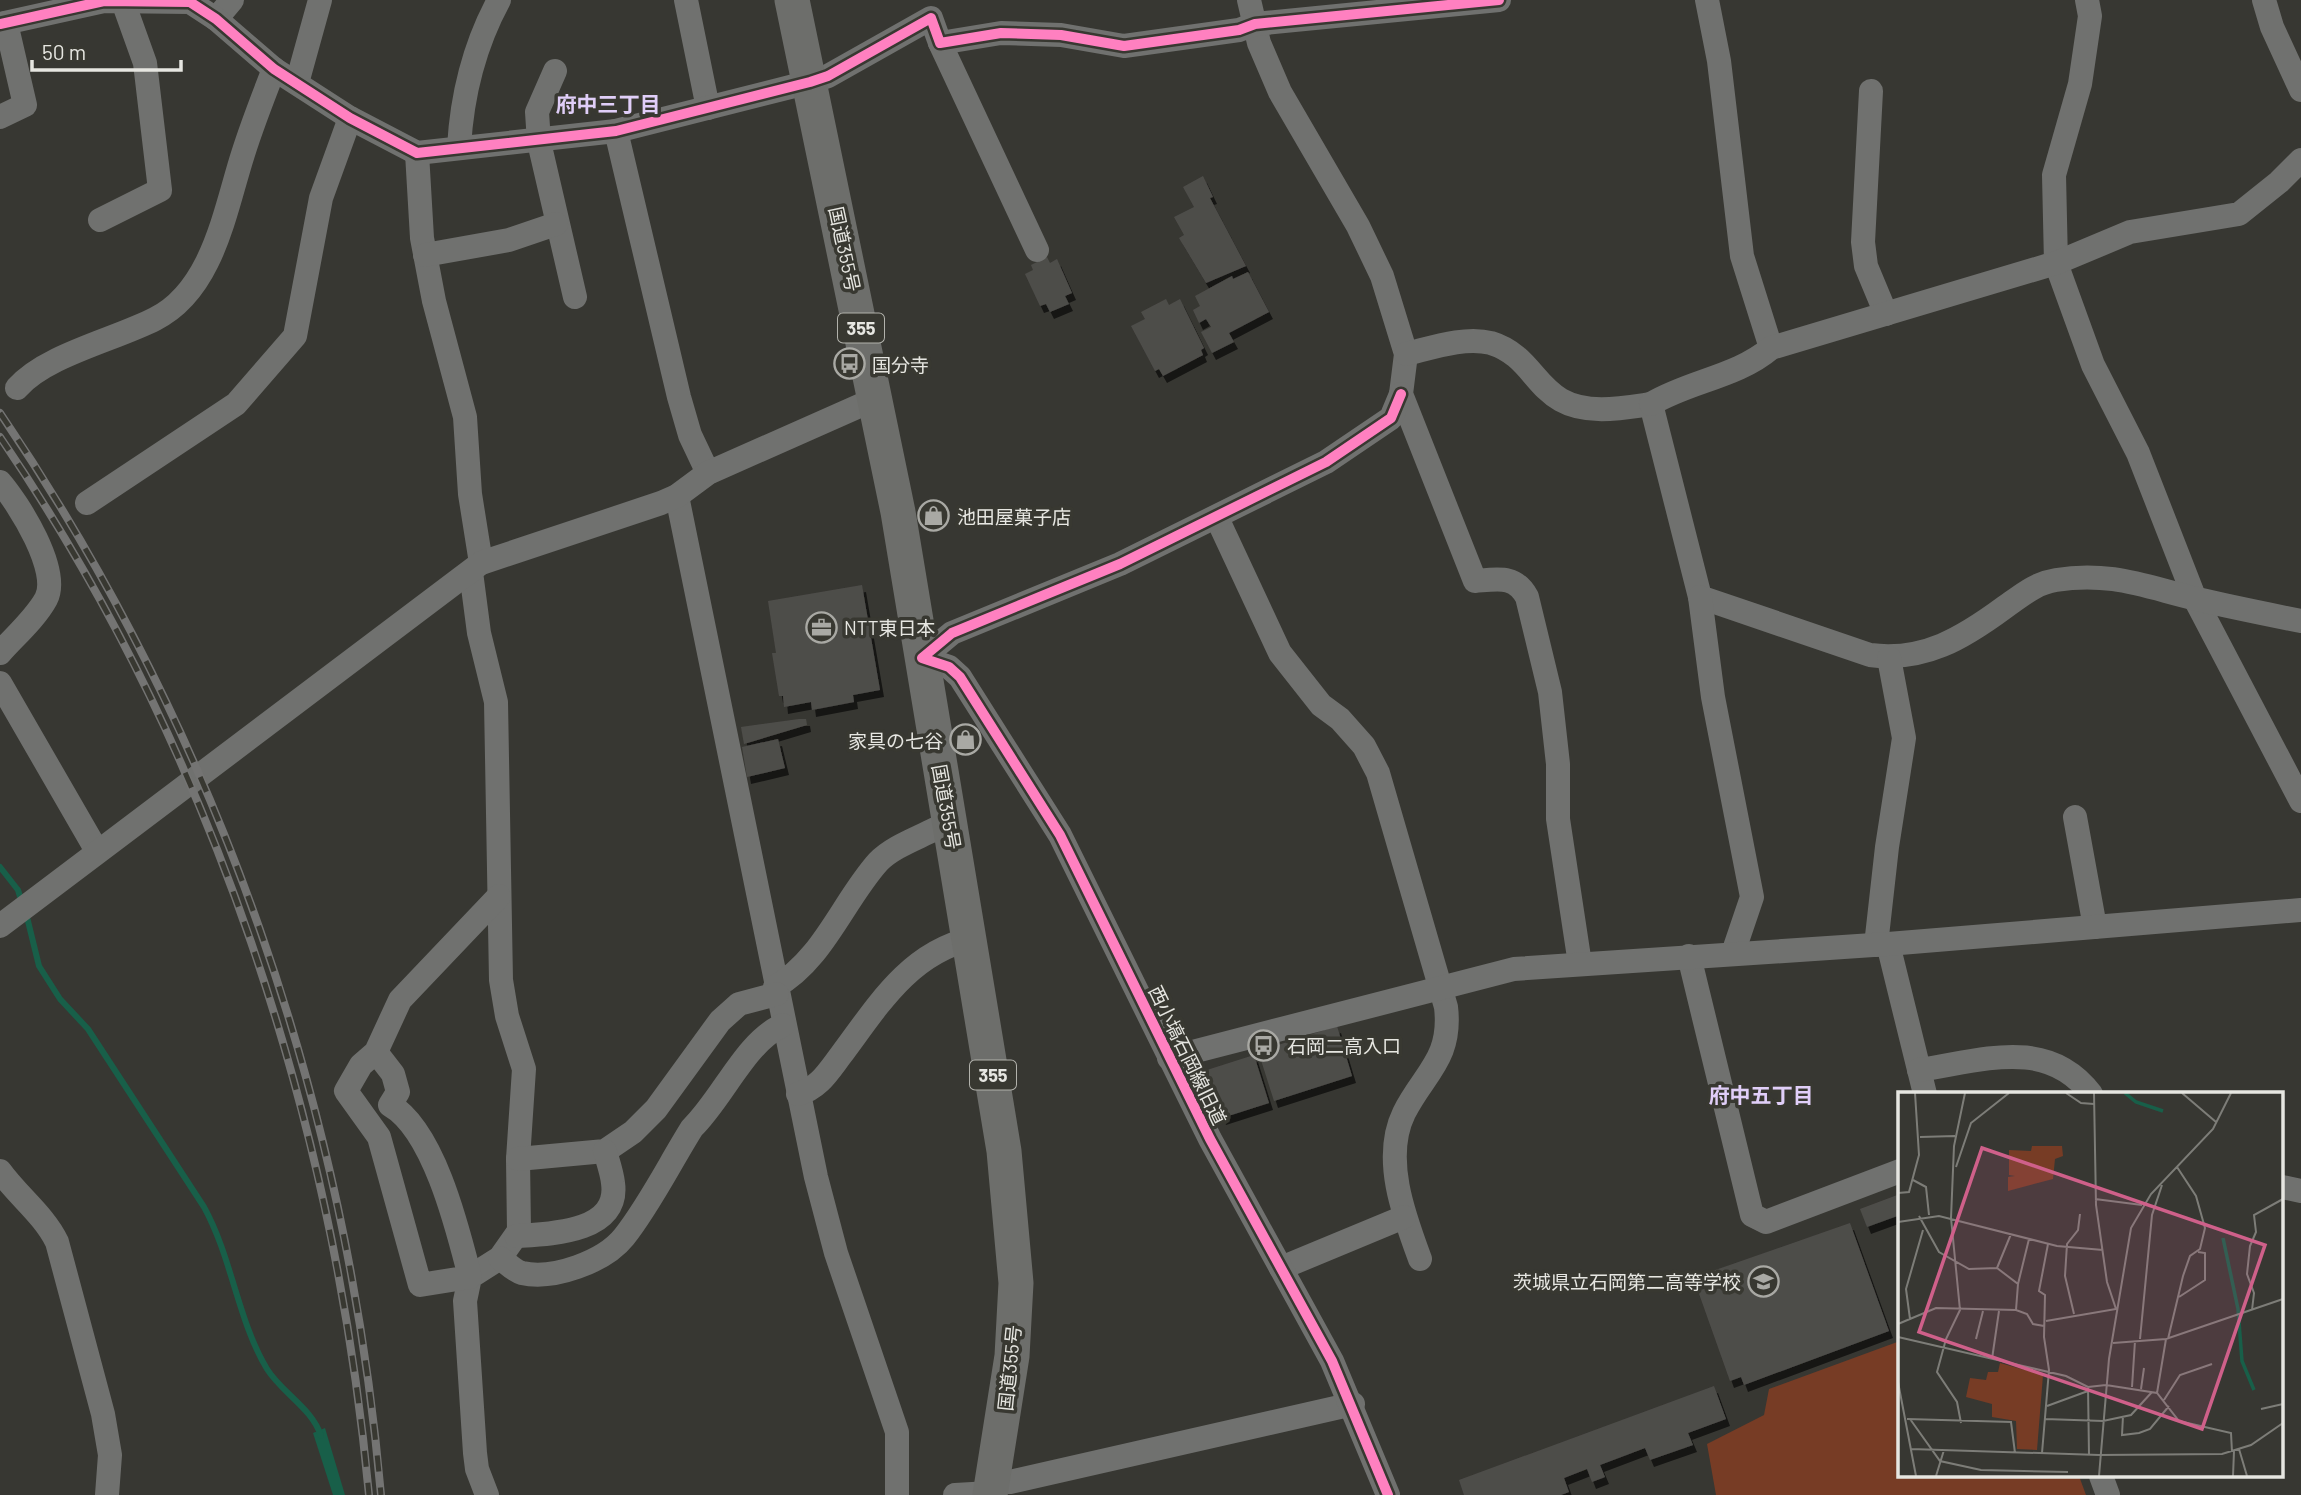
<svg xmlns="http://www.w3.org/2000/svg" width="2301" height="1495" font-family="Barlow,'Noto Sans JP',sans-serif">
<defs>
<filter id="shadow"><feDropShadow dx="4" dy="7" stdDeviation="0" flood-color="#0009"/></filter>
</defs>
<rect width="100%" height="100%" fill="#373732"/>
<polygon fill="#773c25" points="1900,1341 1900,1476 2079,1476 2086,1495 1716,1495 1707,1444 1764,1415 1769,1389"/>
<polygon fill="#185f49" points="325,1428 345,1495 333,1495 313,1433"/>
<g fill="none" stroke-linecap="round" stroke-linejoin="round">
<g stroke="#185f49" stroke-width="6">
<polyline points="0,867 18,890 22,903"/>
<path d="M26,913L39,966L60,999L88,1029L204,1207C232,1258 238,1321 267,1369C282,1393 312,1408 321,1436"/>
</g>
</g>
<g fill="#4e4d4a" filter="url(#shadow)">
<polygon points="1203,176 1213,197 1210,198 1246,266 1206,283 1179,238 1184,235 1174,217 1194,207 1183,187"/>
<polygon points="1047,257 1050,263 1057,259 1072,293 1065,296 1069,304 1050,312 1046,304 1040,306 1025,274 1033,270 1031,265"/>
<polygon points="1248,272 1269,312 1229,333 1234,342 1212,353 1201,332 1211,327 1206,319 1199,323 1193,310 1200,306 1195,296 1232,276 1233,279"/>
<polygon points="1166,299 1169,305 1180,299 1204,348 1201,350 1203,355 1163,376 1159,369 1155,371 1131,326 1145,319 1141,312"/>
<polygon points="862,585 880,690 853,695 854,702 812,710 811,702 784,707 783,696 779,696 772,653 776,653 768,601"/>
<polygon points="799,719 806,719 807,725 744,744 741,727"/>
<polygon points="778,739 785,768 747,777 742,747"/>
<polygon points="1337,1026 1352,1076 1274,1101 1261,1060 1275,1056 1272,1047"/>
<polygon points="1254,1055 1269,1103 1222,1118 1207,1070"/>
<polygon points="1900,1194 1900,1215 1867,1227 1860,1209"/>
<polygon points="1850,1223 1889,1331 1744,1385 1741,1377 1730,1381 1697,1288 1708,1285 1704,1274"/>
<polygon points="1714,1386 1726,1419 1688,1433 1693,1445 1650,1460 1645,1448 1600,1465 1605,1477 1592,1482 1587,1469 1564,1478 1569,1492 1561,1495 1464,1495 1459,1480"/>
</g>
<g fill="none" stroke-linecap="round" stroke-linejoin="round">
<g stroke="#70716f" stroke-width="24">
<polyline points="686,0 708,108"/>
<path d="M1249,0L1259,43L1280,92L1358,226L1382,276L1406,354L1401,394L1475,581C1499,579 1515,575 1527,597L1550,692L1558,764V819L1580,964"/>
<polyline points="1707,0 1719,61 1742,256 1771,348"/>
<polyline points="2087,0 2090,16 2080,84 2054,175 2056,263 2093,365 2138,453 2195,599 2301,801"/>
<polyline points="2264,0 2272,27 2301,90"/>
<polyline points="216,19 232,0"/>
<polyline points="0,24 104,1 190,2 216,19 274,69 350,118 417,153 616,131 810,82 828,76 931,18 940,43 1001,33 1061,35 1124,46 1239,30 1255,24 1499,0"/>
<polyline points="940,43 1037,250"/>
<polyline points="555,71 537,112 539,142 575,297"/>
<polyline points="297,83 320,0"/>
<polyline points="1871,91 1863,242 1866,266 1886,314"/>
<polyline points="0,117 25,105 6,23"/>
<polyline points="616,131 679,397 690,435 708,473"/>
<path d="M459,147C462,95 474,46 499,0"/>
<polyline points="417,153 422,238 434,301 465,417 470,494 481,563"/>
<polyline points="100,220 160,190 145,63 126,10 126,0"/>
<polyline points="425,255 509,240 556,224"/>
<path d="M1406,354C1431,348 1465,336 1491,343C1527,354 1534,385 1561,400C1587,415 1623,408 1651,404L1700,597L1870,655C1924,662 1963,638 2005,607C2022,595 2036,583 2056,580C2110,571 2146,587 2197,599C2231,607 2266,614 2301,621"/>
<path d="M17,388C46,355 114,340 155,319C213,290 225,210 243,154C252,125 263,97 274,69"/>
<path d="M1651,404C1689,381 1737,377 1771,348L2056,263L2130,232L2239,214L2279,182L2301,160"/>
<path d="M0,482C19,504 61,571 46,599C35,619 14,637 0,653"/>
<polyline points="677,496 816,1177 836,1253 897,1432 897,1495"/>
<polyline points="87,503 236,404 295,336 321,198 350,118"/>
<path d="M1217,518L1280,653L1321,705L1340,719L1364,746L1378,773L1446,1007C1452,1059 1424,1073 1404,1113C1382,1158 1404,1216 1420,1259"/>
<polyline points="471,572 479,633 496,702 501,980 507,1016 524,1069 518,1159 519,1231 500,1258 470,1277 465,1301 475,1453 477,1469 487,1495"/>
<polyline points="1700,597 1713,697 1752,897 1733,953"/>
<polyline points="0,683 97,851"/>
<polyline points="2075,817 2095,927"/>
<polyline points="0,926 481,563 661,503 677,496 708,473 875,399"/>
<polyline points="1888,944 1925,1094"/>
<polyline points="1876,945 1887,847 1904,738 1889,658"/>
<polyline points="1689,956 1752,1215 1766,1222 1900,1171"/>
<path d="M775,987C823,960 843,901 878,862C892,847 918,838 935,829"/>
<path d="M376,1052L393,1074L398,1092L390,1105C434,1130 458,1230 470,1277L420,1285L379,1137L346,1091L361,1065L376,1052L400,1000L499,896"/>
<polyline points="1169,1058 1514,969 1888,944 2301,910"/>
<path d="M1919,1070C1981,1061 2047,1036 2091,1094"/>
<path d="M798,1094C819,1088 828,1072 841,1055C877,1007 908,954 970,939"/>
<polyline points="518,1159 605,1151 633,1132 656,1109 720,1021 739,1004 777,994"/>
<path d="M0,1171C18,1196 44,1215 57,1242L103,1414L110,1455L107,1495"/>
<polyline points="2282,1187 2301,1191"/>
<path d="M516,1236C549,1234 620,1233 613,1183C612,1173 608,1162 605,1151"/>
<path d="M500,1258C507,1263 514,1271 522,1273C553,1280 604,1262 624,1237C650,1204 670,1163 692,1128C723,1098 745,1042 783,1025"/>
<polyline points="1281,1268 1404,1217"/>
<polyline points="2101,1476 2108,1495"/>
<polyline points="993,1482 1010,1482 1353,1404"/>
<polyline points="955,1495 990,1493"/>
<polyline points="1388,1495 1332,1361 1210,1139 1060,835 960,677 949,667 922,658 952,633 1120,564 1326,462 1391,418 1401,394"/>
</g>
<polyline stroke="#6d6e6b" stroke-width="35" points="792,0 898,512 1004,1151 1016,1283 1012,1356 990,1495"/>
<defs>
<g id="rail">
<path d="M0,413C219,735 347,1108 381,1495"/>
<path d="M0,437C213,749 334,1121 369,1495"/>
</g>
</defs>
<use href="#rail" stroke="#747473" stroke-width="8"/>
<use href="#rail" stroke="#383831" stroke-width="5" stroke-dasharray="16" stroke-linecap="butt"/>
<defs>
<g id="cycleway">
<polyline points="0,24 104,1 190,2 216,19 274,69 350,118 417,153 616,131 810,82 828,76 931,18 940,43 1001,33 1061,35 1124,46 1239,30 1255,24 1499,0"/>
<polyline points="1388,1495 1332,1361 1210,1139 1060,835 960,677 949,667 922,658 952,633 1120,564 1326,462 1391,418 1401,394"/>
</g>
</defs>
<use href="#cycleway" stroke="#383831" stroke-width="15"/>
<use href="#cycleway" stroke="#ff80c0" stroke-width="10"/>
</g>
<defs>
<symbol id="bus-ring" viewBox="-11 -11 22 22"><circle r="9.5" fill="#383831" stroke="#a9a9a4" stroke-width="1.5"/><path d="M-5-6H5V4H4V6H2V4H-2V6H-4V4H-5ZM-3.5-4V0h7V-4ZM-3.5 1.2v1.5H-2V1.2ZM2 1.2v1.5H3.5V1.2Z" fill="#a9a9a4"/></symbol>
<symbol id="shop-ring" viewBox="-11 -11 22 22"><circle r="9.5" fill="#383831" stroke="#a9a9a4" stroke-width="1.5"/><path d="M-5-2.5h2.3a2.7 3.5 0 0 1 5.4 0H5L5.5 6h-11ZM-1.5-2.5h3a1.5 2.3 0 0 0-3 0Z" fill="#a9a9a4"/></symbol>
<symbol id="office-ring" viewBox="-11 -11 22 22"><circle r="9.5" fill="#383831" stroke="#a9a9a4" stroke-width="1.5"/><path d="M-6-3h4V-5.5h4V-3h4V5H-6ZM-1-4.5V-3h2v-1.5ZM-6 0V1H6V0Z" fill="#a9a9a4"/></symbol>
<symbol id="school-ring" viewBox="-11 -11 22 22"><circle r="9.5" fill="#383831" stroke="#a9a9a4" stroke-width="1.5"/><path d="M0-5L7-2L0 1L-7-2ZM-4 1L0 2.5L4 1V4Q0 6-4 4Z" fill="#a9a9a4"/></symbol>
</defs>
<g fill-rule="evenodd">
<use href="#bus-ring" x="832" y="346" width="35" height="35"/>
<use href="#shop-ring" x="916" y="498" width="35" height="35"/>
<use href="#office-ring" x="804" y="610" width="35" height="35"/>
<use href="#shop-ring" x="948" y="722" width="35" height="35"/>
<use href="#bus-ring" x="1246" y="1028" width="35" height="35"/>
<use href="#school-ring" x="1746" y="1264" width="35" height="35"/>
</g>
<g text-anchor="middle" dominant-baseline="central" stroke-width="7" stroke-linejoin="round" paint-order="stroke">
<g fill="#383831" stroke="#b2b2ac" stroke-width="2">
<rect x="838" y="313.5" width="46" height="29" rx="5"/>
<rect x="970" y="1060.5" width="46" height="29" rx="5"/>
</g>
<g font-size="18" font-weight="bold" fill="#e6e6e1">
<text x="861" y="328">355</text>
<text x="993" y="1075">355</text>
</g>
<g font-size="19" fill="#e6e6e1" stroke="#383831">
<text transform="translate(845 249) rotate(78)">国道355号</text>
<text transform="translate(947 807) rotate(80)">国道355号</text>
<text transform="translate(1188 1055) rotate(64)">西小塙石岡線旧道</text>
<text transform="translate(1009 1368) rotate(-84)">国道355号</text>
</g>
<g font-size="19" fill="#e6e6e1" stroke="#383831" text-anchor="start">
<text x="872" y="364">国分寺</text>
<text x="957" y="516">池田屋菓子店</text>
<text x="844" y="627">NTT東日本</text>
<text x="943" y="740" text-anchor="end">家具の七谷</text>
<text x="1287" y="1045">石岡二高入口</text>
<text x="1741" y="1281" text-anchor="end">茨城県立石岡第二高等学校</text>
</g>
<g font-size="21" font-weight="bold" fill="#e0cef8" stroke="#383831">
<text x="608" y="103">府中三丁目</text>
<text x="1761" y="1094">府中五丁目</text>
</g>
</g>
<g transform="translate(1898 1092)">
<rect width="385" height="385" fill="#373732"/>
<path d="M134,54H164L165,64L157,67L155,87L110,99V85L117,84L111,83V58L133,59ZM102,271L145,283L139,358L119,357L118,329L94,325V312L68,305L72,286L88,288L90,280H100Z" fill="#773c25"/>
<path fill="none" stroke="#185f49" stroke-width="3.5" d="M227,1L238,10L265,19M325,146L340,217L344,269L356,298"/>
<path fill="none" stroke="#7d7d78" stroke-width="2" d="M168,1L183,11L196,12M284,1L318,30M22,45L57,44M58,75L73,31L111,1M15,88L28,95L31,123M0,101L11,100L21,63L17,1M197,107L244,113M21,124L41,160L71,177L99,176L120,192L118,218L129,222L135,232L146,234M0,130L41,124L159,154L205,158M99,176L113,142M120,192L131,147M281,205L307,188V161L300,160M354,218L356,201L349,182L352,154L358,140L356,123L385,107M176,222L167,184L169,152L180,138L182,122M12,227L8,197L25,138M148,229L218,217L209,190L198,113L196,1M0,232L38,216L118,218M0,245L168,284L190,295L208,293L259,301L281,329L333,341L334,360M78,247L85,219M242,247L254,123L264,93M270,247L285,184L292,164L302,157L307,136L298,104L279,75M215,251L268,247L385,207M94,267L101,219M0,290L18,384M190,295L191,363M234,295L237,249M243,297L246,276M259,301L268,247M266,308L282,283L314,272M149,314L190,299M363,317L385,312M225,324L224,343L241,341L252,337L271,314M9,327L113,330L117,361M12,327L42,369L83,378L170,380M147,327L205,329L233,323L254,300M63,331L59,310L39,280L48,247L62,218L53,126L56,54L67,1M13,357L201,363M341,357L349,384M144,361L151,278L146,245L147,203L141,199L150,152M201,363L324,362L353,353L385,331M38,384L46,358M201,384L211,267L233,136L253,102L315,37L333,1M335,384L336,359"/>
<path fill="#cf608a" fill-opacity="0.15" stroke="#cf608a" stroke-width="3.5" d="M84,56L367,153L304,337L21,240Z"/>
<rect width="385" height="385" fill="none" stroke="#e6e6e1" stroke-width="3.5"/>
</g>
<path d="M32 60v10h149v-10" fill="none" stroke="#e6e6e1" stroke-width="3.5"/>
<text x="42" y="60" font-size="21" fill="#e6e6e1" stroke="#383831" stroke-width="5" paint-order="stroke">50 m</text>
</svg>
